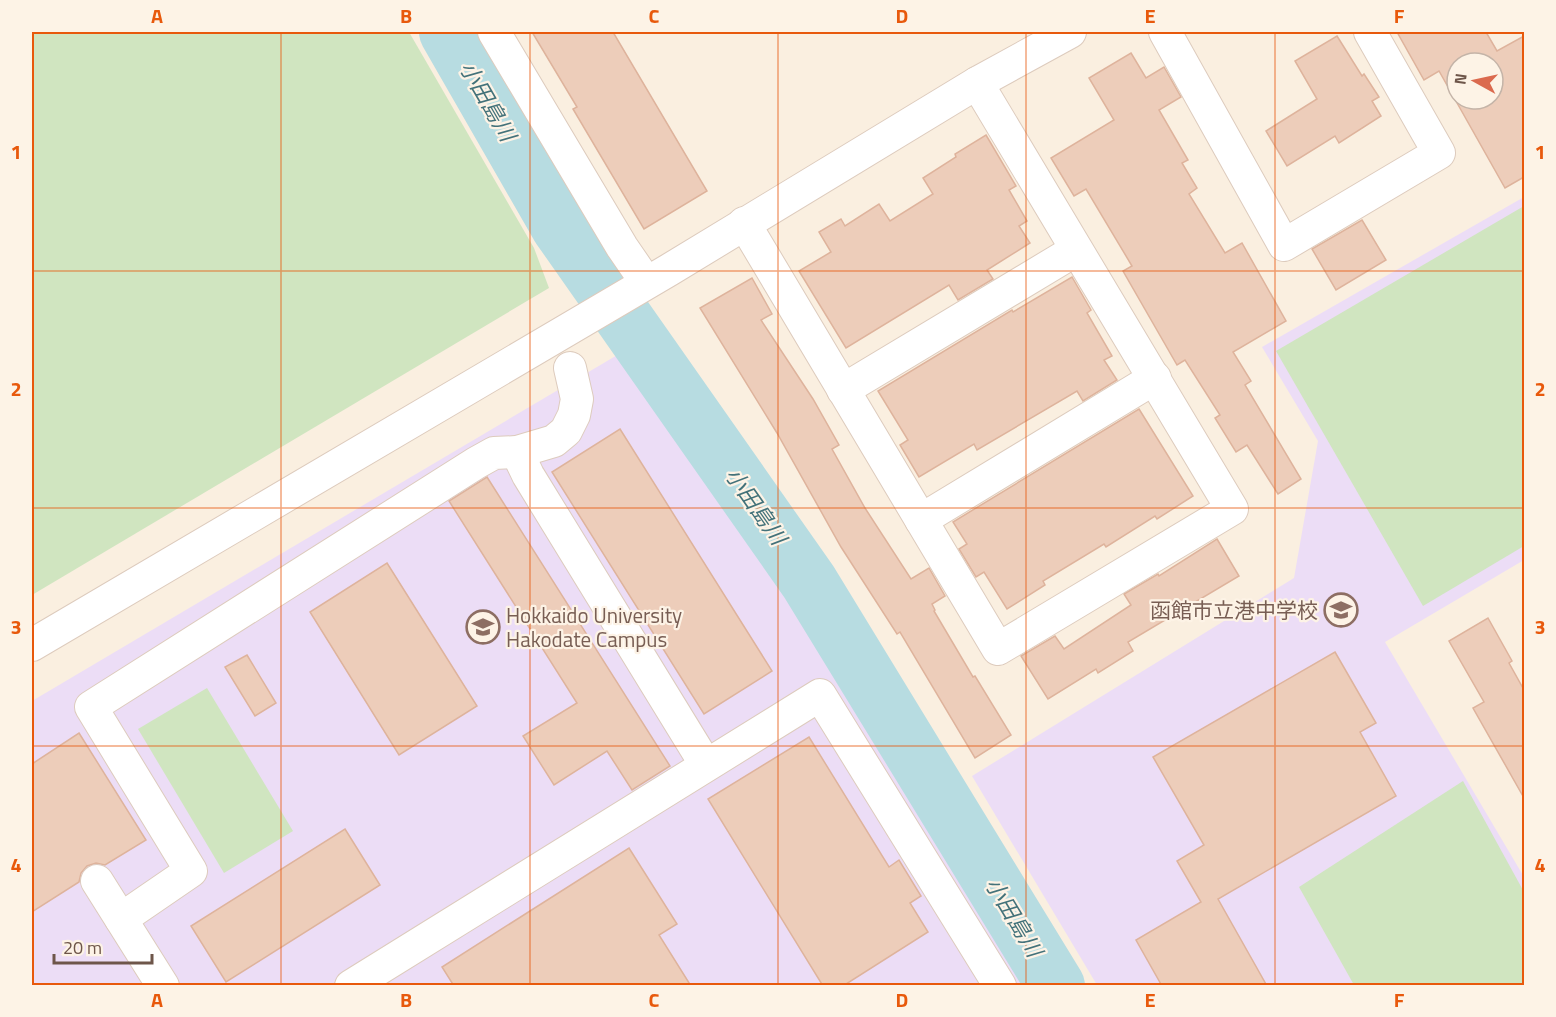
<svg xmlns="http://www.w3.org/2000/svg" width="1556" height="1017" font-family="'Titillium Web','Noto Sans JP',sans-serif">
<rect width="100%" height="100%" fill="#faefe0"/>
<g fill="#ecddf6">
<polygon points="1524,197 1524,560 1385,642 1524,877 1524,985 1097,985 972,776 1294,578 1318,441 1262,347"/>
<polygon points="619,354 764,553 1028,985 32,985 32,701"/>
</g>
<g fill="#d0e5c0">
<polygon points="32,32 409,32 534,248 549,288 32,595"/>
<polygon points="1524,206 1524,546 1423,606 1276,351"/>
<polygon points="207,688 293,831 224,873 138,729"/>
<polygon points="1463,781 1524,892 1524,985 1354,985 1299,887"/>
</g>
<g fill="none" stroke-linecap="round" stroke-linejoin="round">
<polyline stroke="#b7dce1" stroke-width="58" points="448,32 560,227 809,582 1056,986"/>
</g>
<g fill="#edcdba" stroke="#deb39c" stroke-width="1.5" fill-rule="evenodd">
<polygon points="532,32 613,32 707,191 644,229 573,109 577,107"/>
<path d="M1397,32H1486L1497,51L1524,36V177L1505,188L1439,71L1424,80ZM1457,63H1493V99H1457Z"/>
<polygon points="1337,36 1362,76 1364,74 1379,97 1372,101 1381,116 1339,143 1335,136 1287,166 1266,131 1317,99 1295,61"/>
<polygon points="1131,53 1146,78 1164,67 1181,97 1159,110 1188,160 1182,163 1197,188 1189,194 1225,253 1242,243 1286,321 1233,352 1251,381 1245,385 1301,479 1278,494 1247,445 1236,452 1215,418 1220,415 1185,360 1177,365 1123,271 1132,266 1086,189 1074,196 1051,158 1114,120 1089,78"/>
<polygon points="986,135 1016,186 1009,190 1027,221 1019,226 1030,243 987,270 993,279 958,300 949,285 846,348 799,271 831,252 819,232 841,219 845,226 879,204 890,221 933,194 923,178 956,157 955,154"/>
<polygon points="1362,220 1386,260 1336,290 1312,249"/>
<polygon points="1072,277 1091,310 1087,313 1112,356 1104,360 1117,380 1083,401 1077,391 977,450 974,444 919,477 900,445 908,440 878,391 1012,310 1013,312"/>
<polygon points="752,278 772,314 761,320 813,399 839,445 832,449 865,508 911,579 929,568 945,596 932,604 935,610 934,611 973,677 975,676 1011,735 975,758 900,632 897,634 841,547 777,433 700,308"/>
<polygon points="1139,409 1193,496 1157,519 1155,516 1106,547 1104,544 1043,581 1045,585 1007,609 984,572 976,577 959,549 967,544 953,522"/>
<polygon points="620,429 772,671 704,714 552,472"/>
<polygon points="487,477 670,766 632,790 607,751 554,785 523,736 577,703 449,501"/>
<polygon points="1217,539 1239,576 1128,642 1133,651 1098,673 1096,669 1048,699 1021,656 1055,636 1064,649 1131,605 1124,594 1158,574 1159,576"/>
<polygon points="387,563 477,706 399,755 310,612"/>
<polygon points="1488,618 1512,661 1509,663 1524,690 1524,798 1473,708 1484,702 1449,641"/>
<polygon points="1335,652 1376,723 1360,732 1396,796 1218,899 1267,986 1162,986 1136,940 1201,902 1177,861 1204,845 1153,757"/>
<polygon points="247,655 276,703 255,716 225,667"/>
<polygon points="79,733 146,840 105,865 96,863 87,866 81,873 79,882 32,912 32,764"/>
<polygon points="809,737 889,867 899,860 921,896 910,903 928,932 843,986 823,986 708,799"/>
<polygon points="345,829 380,885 226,982 191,926"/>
<polygon points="629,848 677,924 659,935 691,986 454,986 442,967"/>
</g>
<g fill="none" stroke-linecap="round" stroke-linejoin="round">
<defs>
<g id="minor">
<polyline points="494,32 622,247 646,282"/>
<polyline points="1165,32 1284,245 1439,153 1370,32"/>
<polyline points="744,223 998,649 1232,509 977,83"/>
<polyline points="843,390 1076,250"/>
<polyline points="517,452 528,475 706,765"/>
<polyline points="921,520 1155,378"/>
<polyline points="32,645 669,270 977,83 1070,32"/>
<polyline points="97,881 163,986"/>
<polyline points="121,919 191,871 91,707 476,463 494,453 517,452 554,441 566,431 574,415 577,399 570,368"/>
<polyline points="351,986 820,695 1000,986"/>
</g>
</defs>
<use href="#minor" stroke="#ddcbbd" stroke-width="34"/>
<use href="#minor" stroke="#fff" stroke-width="32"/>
</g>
<path fill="none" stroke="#e8590c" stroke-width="1.5" stroke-opacity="0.55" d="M281,32V986M530,32V986M778,32V986M1026,32V986M1275,32V986M32,271H1524M32,508H1524M32,746H1524"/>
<defs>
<symbol id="school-ring" viewBox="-11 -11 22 22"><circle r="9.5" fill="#fdf3e6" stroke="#8d6e63" stroke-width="1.5"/><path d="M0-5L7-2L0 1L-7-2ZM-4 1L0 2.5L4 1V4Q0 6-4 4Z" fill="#8d6e63"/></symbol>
<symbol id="university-ring" viewBox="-11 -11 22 22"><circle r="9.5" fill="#fdf3e6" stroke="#8d6e63" stroke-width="1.5"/><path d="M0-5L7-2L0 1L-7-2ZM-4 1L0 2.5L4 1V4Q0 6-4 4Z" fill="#8d6e63"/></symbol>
</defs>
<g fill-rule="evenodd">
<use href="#school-ring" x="1322" y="591" width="38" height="38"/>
<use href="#university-ring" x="464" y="608" width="38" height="38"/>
</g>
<g text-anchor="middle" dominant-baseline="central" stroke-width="4.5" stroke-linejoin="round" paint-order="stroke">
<g font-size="21" fill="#785e54" stroke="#fdf3e6" text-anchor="end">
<text x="1318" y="610">函館市立港中学校</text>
<text x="506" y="615" text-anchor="start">Hokkaido University<tspan x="506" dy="24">Hakodate Campus</tspan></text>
</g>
<g font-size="22" font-style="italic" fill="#43727a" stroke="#fdf3e6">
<text transform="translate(488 101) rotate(60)">小田島川</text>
<text transform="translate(756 506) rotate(55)">小田島川</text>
<text transform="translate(1014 917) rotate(59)">小田島川</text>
</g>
</g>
<rect width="1556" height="1017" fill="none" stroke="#fdf3e6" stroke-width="66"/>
<g transform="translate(1475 81) rotate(278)"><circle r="28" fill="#fdf3e6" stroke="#c4b4a8" stroke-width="1.5"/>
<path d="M0-4.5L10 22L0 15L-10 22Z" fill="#db6a4e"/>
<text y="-9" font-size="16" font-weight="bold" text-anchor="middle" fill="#6e564a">N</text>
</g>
<path d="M54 954v9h98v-9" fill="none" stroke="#6e564a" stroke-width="3"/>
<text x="63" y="954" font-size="18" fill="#6e564a" stroke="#fdf3e6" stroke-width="4.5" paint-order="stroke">20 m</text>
<rect x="33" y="33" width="1490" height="951" fill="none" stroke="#e8590c" stroke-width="2"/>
<g font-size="20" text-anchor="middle" font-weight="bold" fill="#e8590c">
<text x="157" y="23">A</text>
<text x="406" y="23">B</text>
<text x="654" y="23">C</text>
<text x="902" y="23">D</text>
<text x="1150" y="23">E</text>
<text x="1399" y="23">F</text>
<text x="16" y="159">1</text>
<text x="1540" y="159">1</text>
<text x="16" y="396">2</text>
<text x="1540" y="396">2</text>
<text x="16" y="634">3</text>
<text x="1540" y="634">3</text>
<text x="16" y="872">4</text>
<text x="1540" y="872">4</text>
<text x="157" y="1007">A</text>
<text x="406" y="1007">B</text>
<text x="654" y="1007">C</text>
<text x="902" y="1007">D</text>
<text x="1150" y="1007">E</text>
<text x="1399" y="1007">F</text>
</g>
</svg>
